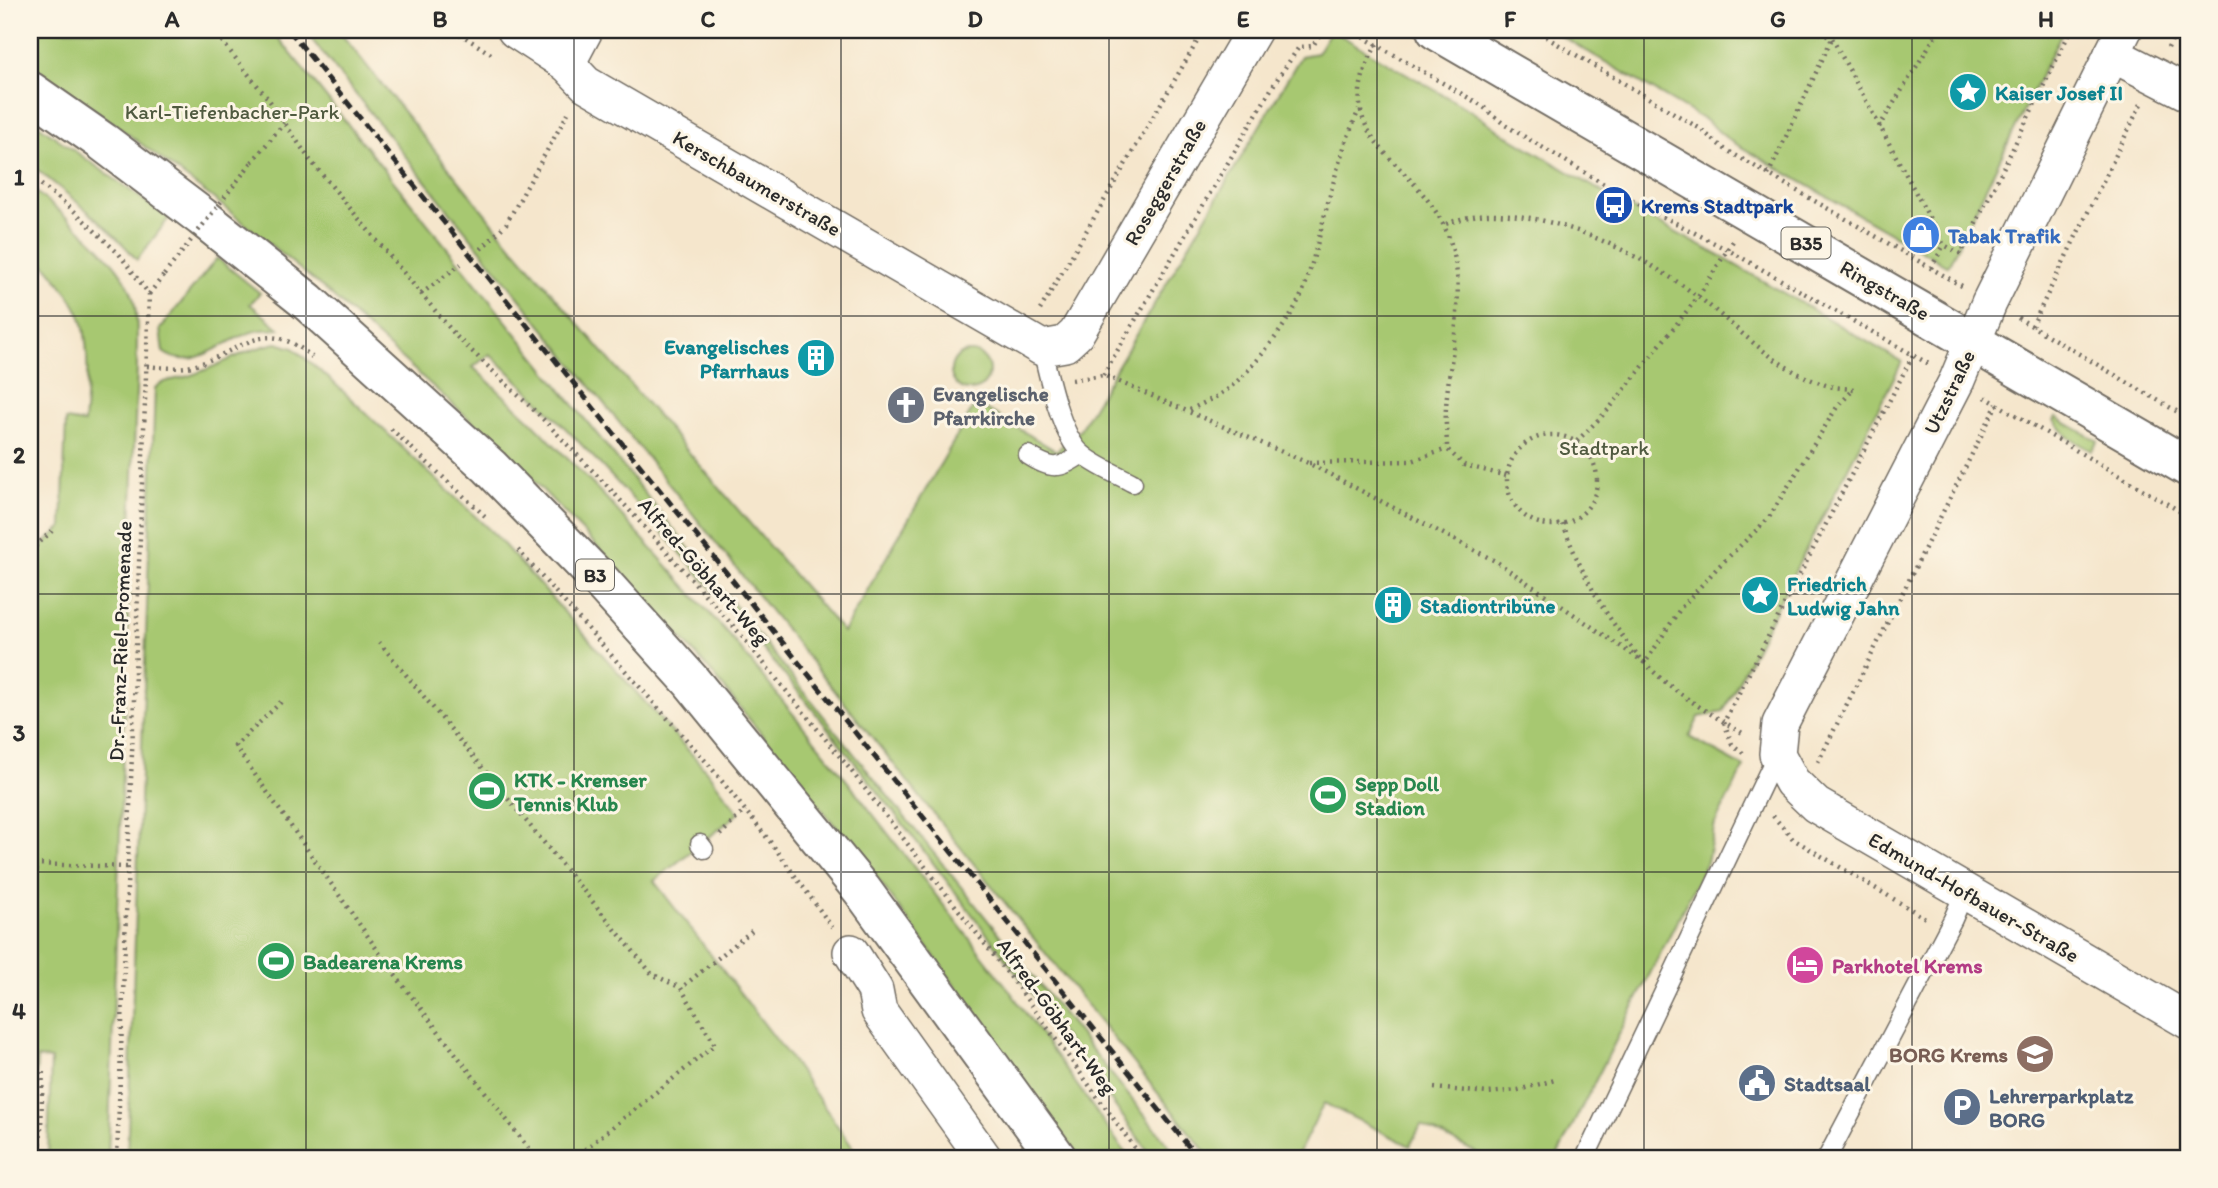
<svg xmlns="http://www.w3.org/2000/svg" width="2218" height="1188" font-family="Itim,sans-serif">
<rect width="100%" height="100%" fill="#fcf5e5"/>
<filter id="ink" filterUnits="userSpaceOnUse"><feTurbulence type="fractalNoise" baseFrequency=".0143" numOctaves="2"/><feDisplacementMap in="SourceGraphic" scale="14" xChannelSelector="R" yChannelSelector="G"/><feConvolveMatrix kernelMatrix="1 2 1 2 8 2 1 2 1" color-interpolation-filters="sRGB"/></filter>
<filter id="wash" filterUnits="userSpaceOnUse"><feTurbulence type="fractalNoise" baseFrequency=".00686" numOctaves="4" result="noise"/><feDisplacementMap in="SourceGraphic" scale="28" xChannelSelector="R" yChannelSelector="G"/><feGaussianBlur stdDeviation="1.57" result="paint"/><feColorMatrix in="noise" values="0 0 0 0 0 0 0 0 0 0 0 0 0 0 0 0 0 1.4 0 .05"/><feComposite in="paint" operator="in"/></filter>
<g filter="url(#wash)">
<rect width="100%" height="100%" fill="#f5e6cc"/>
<g fill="#a7c871" stroke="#697a4e" stroke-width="2">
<path d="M30,30H272L1179,1158H1153C1043,1007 931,857 814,711C712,586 608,465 490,354L473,367L531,421L606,498L729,635L841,773L1007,987L1129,1158H1080L878,879L708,668L613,563L506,452L322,287L218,202L116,125L30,65Z"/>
<polygon points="304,30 338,30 504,237 843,632 976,403 1056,451 1079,431 1301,56 1317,53 1331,30 1473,112 1500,131 1626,206 1720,256 1902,362 1723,712 1699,717 1689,737 1744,767 1715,823 1707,862 1556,1158 1487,1158 1421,1125 1410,1146 1324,1103 1296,1158 1210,1158"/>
<polygon points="1551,30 2063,30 1948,266 1729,140 1706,121"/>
<path d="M30,119L169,218L137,260C106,223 67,194 30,164Z"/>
<path d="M30,187C60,212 126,262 134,301C139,321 136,346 137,366L108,1158H48L51,1059L37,1058L32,1158H30V557L62,527L66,420L84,423C87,392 90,354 83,324C79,303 45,263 30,248Z"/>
<path d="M217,258L260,293L250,304L280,329C271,330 260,329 252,332C223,340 192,374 163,352L160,329Z"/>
<path d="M277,343L293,348L332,381L496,536L705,769L739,813L654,881L788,1055L860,1158H127L155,388C163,380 174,380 185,377C217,368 245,349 277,343Z"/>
<circle cx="970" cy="371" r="19"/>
<polygon points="2056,417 2098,441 2092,451 2068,437 2054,420"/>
</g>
</g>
<g filter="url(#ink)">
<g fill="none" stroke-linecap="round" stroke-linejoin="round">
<defs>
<g id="service">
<path d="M1042,348C1048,375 1061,435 1081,453C1095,466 1117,474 1133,483"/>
<path d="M1028,455C1052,470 1059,470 1082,454"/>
<polyline points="700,844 704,849"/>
<polyline points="1585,1158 1777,754"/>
<polyline points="1827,1158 1953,919 1965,891"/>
</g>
<g id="minor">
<polyline points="515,30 567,64 586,84 1042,348 1065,344 1076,334 1254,30"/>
<polyline points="2124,30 1989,303 1957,380 1780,724 1777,754 1792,782 1816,805 2188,1021"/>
<polyline points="2112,54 2188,93"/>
<polyline points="567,64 585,30"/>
<polyline points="851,952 875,990 879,1011 984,1158"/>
</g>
<polyline id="primary" points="1436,30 2188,467"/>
<polyline id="trunk" points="30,91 103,142 202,217 308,302 490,467 597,577 691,681 862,890 1057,1158"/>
</defs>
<use href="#service" stroke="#726c63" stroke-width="21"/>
<use href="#minor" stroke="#726c63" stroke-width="38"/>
<use href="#primary" stroke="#726c63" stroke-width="42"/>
<use href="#trunk" stroke="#726c63" stroke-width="42"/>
<g stroke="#726c63" stroke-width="4.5" stroke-dasharray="2 5" stroke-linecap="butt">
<polyline points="213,30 269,100 310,160 457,337 539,415 613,492 736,629 849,768 1015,983 1142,1158"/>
<polyline points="454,30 491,54"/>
<polyline points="1351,30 1481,105 1505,125 1631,200 1728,250 1929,364"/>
<polyline points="1534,30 1699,128 1723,148 1962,286"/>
<polyline points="1813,30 1832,38 1944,245 1961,254 2071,30"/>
<path d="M1377,44C1324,137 1406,153 1443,224C1472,281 1450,347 1446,407C1445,421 1447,435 1447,449L1464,465L1507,476"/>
<polyline points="2168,48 2177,30"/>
<polyline points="1879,127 1939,30"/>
<polyline points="252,162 284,123"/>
<polyline points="1768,175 1836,30"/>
<polyline points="30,176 72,209 119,254 149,294 117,1158"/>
<polyline points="481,249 506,224 568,113"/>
<polyline points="1931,268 1944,245"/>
<polyline points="149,294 164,275"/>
<polyline points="421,294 461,264"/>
<polyline points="1040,310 1204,30"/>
<polyline points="2018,318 2188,418"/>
<polyline points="2032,326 2141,104"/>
<path d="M147,366C165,368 185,370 202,363C248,346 266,318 312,357"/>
<polyline points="1103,375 1276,81 1299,47 1313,46 1322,30"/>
<path d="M1072,380L1103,375L1308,463L1497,562L1645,663L1680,609L1718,567L1768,519L1837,407L1854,389C1844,388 1832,388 1823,384C1774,368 1740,329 1701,299C1645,256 1567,217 1496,214C1478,213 1460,219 1443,225"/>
<polyline points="1985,397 2188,516"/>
<path d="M1190,410C1202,403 1217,398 1228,389C1254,369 1294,317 1305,286C1324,228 1333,166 1359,110"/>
<polyline points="391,429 485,516"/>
<circle cx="1552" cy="480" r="45"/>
<polyline points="1577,441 1609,409 1698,297 1733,241"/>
<polyline points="1309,463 1412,461 1447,449"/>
<path d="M1563,524C1580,572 1610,626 1645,663C1672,692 1712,715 1746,735"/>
<polyline points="518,550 709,765 772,844 832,927"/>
<polyline points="30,551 52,531"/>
<polyline points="379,642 652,974 681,988"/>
<polyline points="281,702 235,746 392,971 536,1158"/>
<polyline points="1743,753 1732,744 1724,722 1913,355"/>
<polyline points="1818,762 1997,404"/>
<polyline points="1773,816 1793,839 1927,919"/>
<polyline points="720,835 745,810"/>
<polyline points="30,850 37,873 30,879"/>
<polyline points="34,864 128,867"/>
<polyline points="1434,1088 1488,1093 1518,1090 1555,1080"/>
<polyline points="40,1158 43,1067"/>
<polyline points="574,1158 715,1045 681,988 754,929"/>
</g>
<use href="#service" stroke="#fff" stroke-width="18"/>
<use href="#minor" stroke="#fff" stroke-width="35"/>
<use href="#primary" stroke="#fff" stroke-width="38"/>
<use href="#trunk" stroke="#fff" stroke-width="38"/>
<polyline stroke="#2b2b2b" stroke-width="5" stroke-dasharray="10 5" stroke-linecap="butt" points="289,30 1198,1158"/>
<polyline stroke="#726c63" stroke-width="4.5" stroke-dasharray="2 5" stroke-linecap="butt" points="164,275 252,162"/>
</g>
</g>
<path fill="none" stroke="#2b2b2b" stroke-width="2" stroke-opacity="0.55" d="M306,30V1158M574,30V1158M841,30V1158M1109,30V1158M1377,30V1158M1644,30V1158M1912,30V1158M30,316H2188M30,594H2188M30,872H2188"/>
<defs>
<symbol id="sight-disc" viewBox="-11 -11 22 22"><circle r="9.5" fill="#0f9aa8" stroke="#fcf5e5"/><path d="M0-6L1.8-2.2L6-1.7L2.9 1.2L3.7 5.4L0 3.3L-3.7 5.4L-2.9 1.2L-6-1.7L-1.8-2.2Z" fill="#fff"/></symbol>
<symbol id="bus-disc" viewBox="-11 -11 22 22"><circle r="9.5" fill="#1a4fb4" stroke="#fcf5e5"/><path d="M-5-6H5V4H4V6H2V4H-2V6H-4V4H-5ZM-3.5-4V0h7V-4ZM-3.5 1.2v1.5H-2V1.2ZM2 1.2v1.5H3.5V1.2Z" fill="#fff"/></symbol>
<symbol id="shop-disc" viewBox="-11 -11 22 22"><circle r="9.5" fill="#3f7fe0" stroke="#fcf5e5"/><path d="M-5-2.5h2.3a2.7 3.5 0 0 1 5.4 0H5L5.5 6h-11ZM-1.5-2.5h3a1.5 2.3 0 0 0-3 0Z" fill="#fff"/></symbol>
<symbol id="building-disc" viewBox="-11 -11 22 22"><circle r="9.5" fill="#0f9aa8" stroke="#fcf5e5"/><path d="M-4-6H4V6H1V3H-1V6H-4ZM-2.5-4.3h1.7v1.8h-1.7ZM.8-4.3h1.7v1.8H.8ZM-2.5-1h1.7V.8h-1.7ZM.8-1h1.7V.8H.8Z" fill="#fff"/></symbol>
<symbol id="church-disc" viewBox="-11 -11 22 22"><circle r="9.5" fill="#6b7280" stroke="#fcf5e5"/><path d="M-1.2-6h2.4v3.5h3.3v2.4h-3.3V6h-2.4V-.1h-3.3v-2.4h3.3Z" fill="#fff"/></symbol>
<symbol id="stadium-disc" viewBox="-11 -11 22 22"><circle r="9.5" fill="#2e9e5b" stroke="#fcf5e5"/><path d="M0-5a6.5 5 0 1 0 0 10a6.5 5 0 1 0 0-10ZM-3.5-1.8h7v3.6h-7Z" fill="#fff"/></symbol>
<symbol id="hotel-disc" viewBox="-11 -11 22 22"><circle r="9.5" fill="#d1479c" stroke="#fcf5e5"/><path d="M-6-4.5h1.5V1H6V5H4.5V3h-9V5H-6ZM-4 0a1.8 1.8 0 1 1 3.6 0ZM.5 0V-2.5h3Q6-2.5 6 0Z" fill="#fff"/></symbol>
<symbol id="school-disc" viewBox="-11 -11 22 22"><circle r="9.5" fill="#8d6e63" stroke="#fcf5e5"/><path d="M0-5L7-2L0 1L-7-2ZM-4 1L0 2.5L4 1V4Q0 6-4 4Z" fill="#fff"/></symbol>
<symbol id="civic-disc" viewBox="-11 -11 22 22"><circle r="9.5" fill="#5c6f8a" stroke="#fcf5e5"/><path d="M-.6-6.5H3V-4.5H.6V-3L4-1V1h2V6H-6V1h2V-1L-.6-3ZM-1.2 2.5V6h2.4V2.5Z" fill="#fff"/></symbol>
<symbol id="parking-disc" viewBox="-11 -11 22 22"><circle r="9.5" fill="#5c6f8a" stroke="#fcf5e5"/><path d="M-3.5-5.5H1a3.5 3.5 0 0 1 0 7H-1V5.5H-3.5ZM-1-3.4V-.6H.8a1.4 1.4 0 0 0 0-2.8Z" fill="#fff"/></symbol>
</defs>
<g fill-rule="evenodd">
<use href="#sight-disc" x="1946" y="70" width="44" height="44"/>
<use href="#bus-disc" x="1592" y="183" width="44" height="44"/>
<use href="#shop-disc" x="1899" y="213" width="44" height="44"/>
<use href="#building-disc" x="794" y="336" width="44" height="44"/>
<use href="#church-disc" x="884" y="383" width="44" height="44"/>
<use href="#sight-disc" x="1738" y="573" width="44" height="44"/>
<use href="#building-disc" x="1371" y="583" width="44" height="44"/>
<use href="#stadium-disc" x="465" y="769" width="44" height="44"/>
<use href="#stadium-disc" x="1306" y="773" width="44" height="44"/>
<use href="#stadium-disc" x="254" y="939" width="44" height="44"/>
<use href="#hotel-disc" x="1783" y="943" width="44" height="44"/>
<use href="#school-disc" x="2013" y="1032" width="44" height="44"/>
<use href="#civic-disc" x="1735" y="1061" width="44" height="44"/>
<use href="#parking-disc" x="1940" y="1085" width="44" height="44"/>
</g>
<g text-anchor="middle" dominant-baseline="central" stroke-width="6" stroke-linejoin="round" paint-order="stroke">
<g fill="#fcf5e5" stroke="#6a6863" stroke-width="2">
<rect x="1781.5" y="227.5" width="49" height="31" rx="5"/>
<rect x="576" y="559.5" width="38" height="31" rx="5"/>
</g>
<g font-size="19" font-weight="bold" fill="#2b2b2b">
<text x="1806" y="243">B35</text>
<text x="595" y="575">B3</text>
</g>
<g font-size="21" font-weight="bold" fill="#0d838f" stroke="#fcf5e5" text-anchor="start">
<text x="1995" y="92">Kaiser Josef II</text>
<text x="789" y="346" text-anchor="end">Evangelisches<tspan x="789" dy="24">Pfarrhaus</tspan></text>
<text x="1787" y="583">Friedrich<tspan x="1787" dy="24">Ludwig Jahn</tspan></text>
<text x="1420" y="605">Stadiontribüne</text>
</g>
<g font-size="21" fill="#505a40" stroke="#fcf5e5">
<text x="232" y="111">Karl-Tiefenbacher-Park</text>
<text x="1604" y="447">Stadtpark</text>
</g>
<g font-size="21" fill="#2b2b2b" stroke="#fcf5e5">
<text transform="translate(1165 182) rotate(-60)">Roseggerstraße</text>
<text transform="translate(757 183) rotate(30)">Kerschbaumerstraße</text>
<text transform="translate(1885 290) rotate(30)">Ringstraße</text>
<text transform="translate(1949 392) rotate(-64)">Utzstraße</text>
<text transform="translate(704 571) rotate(49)">Alfred-Göbhart-Weg</text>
<text transform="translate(120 641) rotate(-88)">Dr.-Franz-Riel-Promenade</text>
<text transform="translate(1974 897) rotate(30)">Edmund-Hofbauer-Straße</text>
<text transform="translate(1057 1016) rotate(54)">Alfred-Göbhart-Weg</text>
</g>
<g font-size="21" font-weight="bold" fill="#164399" stroke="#fcf5e5" text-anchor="start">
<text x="1641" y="205">Krems Stadtpark</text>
</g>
<g font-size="21" font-weight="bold" fill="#366cbe" stroke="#fcf5e5" text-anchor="start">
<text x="1948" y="235">Tabak Trafik</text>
</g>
<g font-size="21" font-weight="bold" fill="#5b616d" stroke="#fcf5e5" text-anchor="start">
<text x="933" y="393">Evangelische<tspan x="933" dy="24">Pfarrkirche</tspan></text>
</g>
<g font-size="21" font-weight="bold" fill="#27864d" stroke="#fcf5e5" text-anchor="start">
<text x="514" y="779">KTK - Kremser<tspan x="514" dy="24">Tennis Klub</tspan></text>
<text x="1355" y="783">Sepp Doll<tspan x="1355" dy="24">Stadion</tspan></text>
<text x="303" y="961">Badearena Krems</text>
</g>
<g font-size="21" font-weight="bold" fill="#b23c85" stroke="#fcf5e5" text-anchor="start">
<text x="1832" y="965">Parkhotel Krems</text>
</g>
<g font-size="21" font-weight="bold" fill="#785e54" stroke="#fcf5e5" text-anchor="end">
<text x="2008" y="1054">BORG Krems</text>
</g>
<g font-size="21" font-weight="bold" fill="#4e5e75" stroke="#fcf5e5" text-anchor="start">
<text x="1784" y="1083">Stadtsaal</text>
<text x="1989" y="1095">Lehrerparkplatz<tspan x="1989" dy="24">BORG</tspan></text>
</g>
</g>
<rect width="2218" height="1188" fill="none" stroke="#fcf5e5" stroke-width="77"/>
<rect x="38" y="38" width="2142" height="1112" fill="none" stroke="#2b2b2b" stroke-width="2.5"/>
<g font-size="23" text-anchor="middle" font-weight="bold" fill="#2b2b2b">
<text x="172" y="27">A</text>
<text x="440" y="27">B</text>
<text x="708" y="27">C</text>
<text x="975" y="27">D</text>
<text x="1243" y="27">E</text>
<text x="1510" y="27">F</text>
<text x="1778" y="27">G</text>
<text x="2046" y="27">H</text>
<text x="19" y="185">1</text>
<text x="19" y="463">2</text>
<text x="19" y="741">3</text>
<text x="19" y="1019">4</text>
</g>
</svg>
